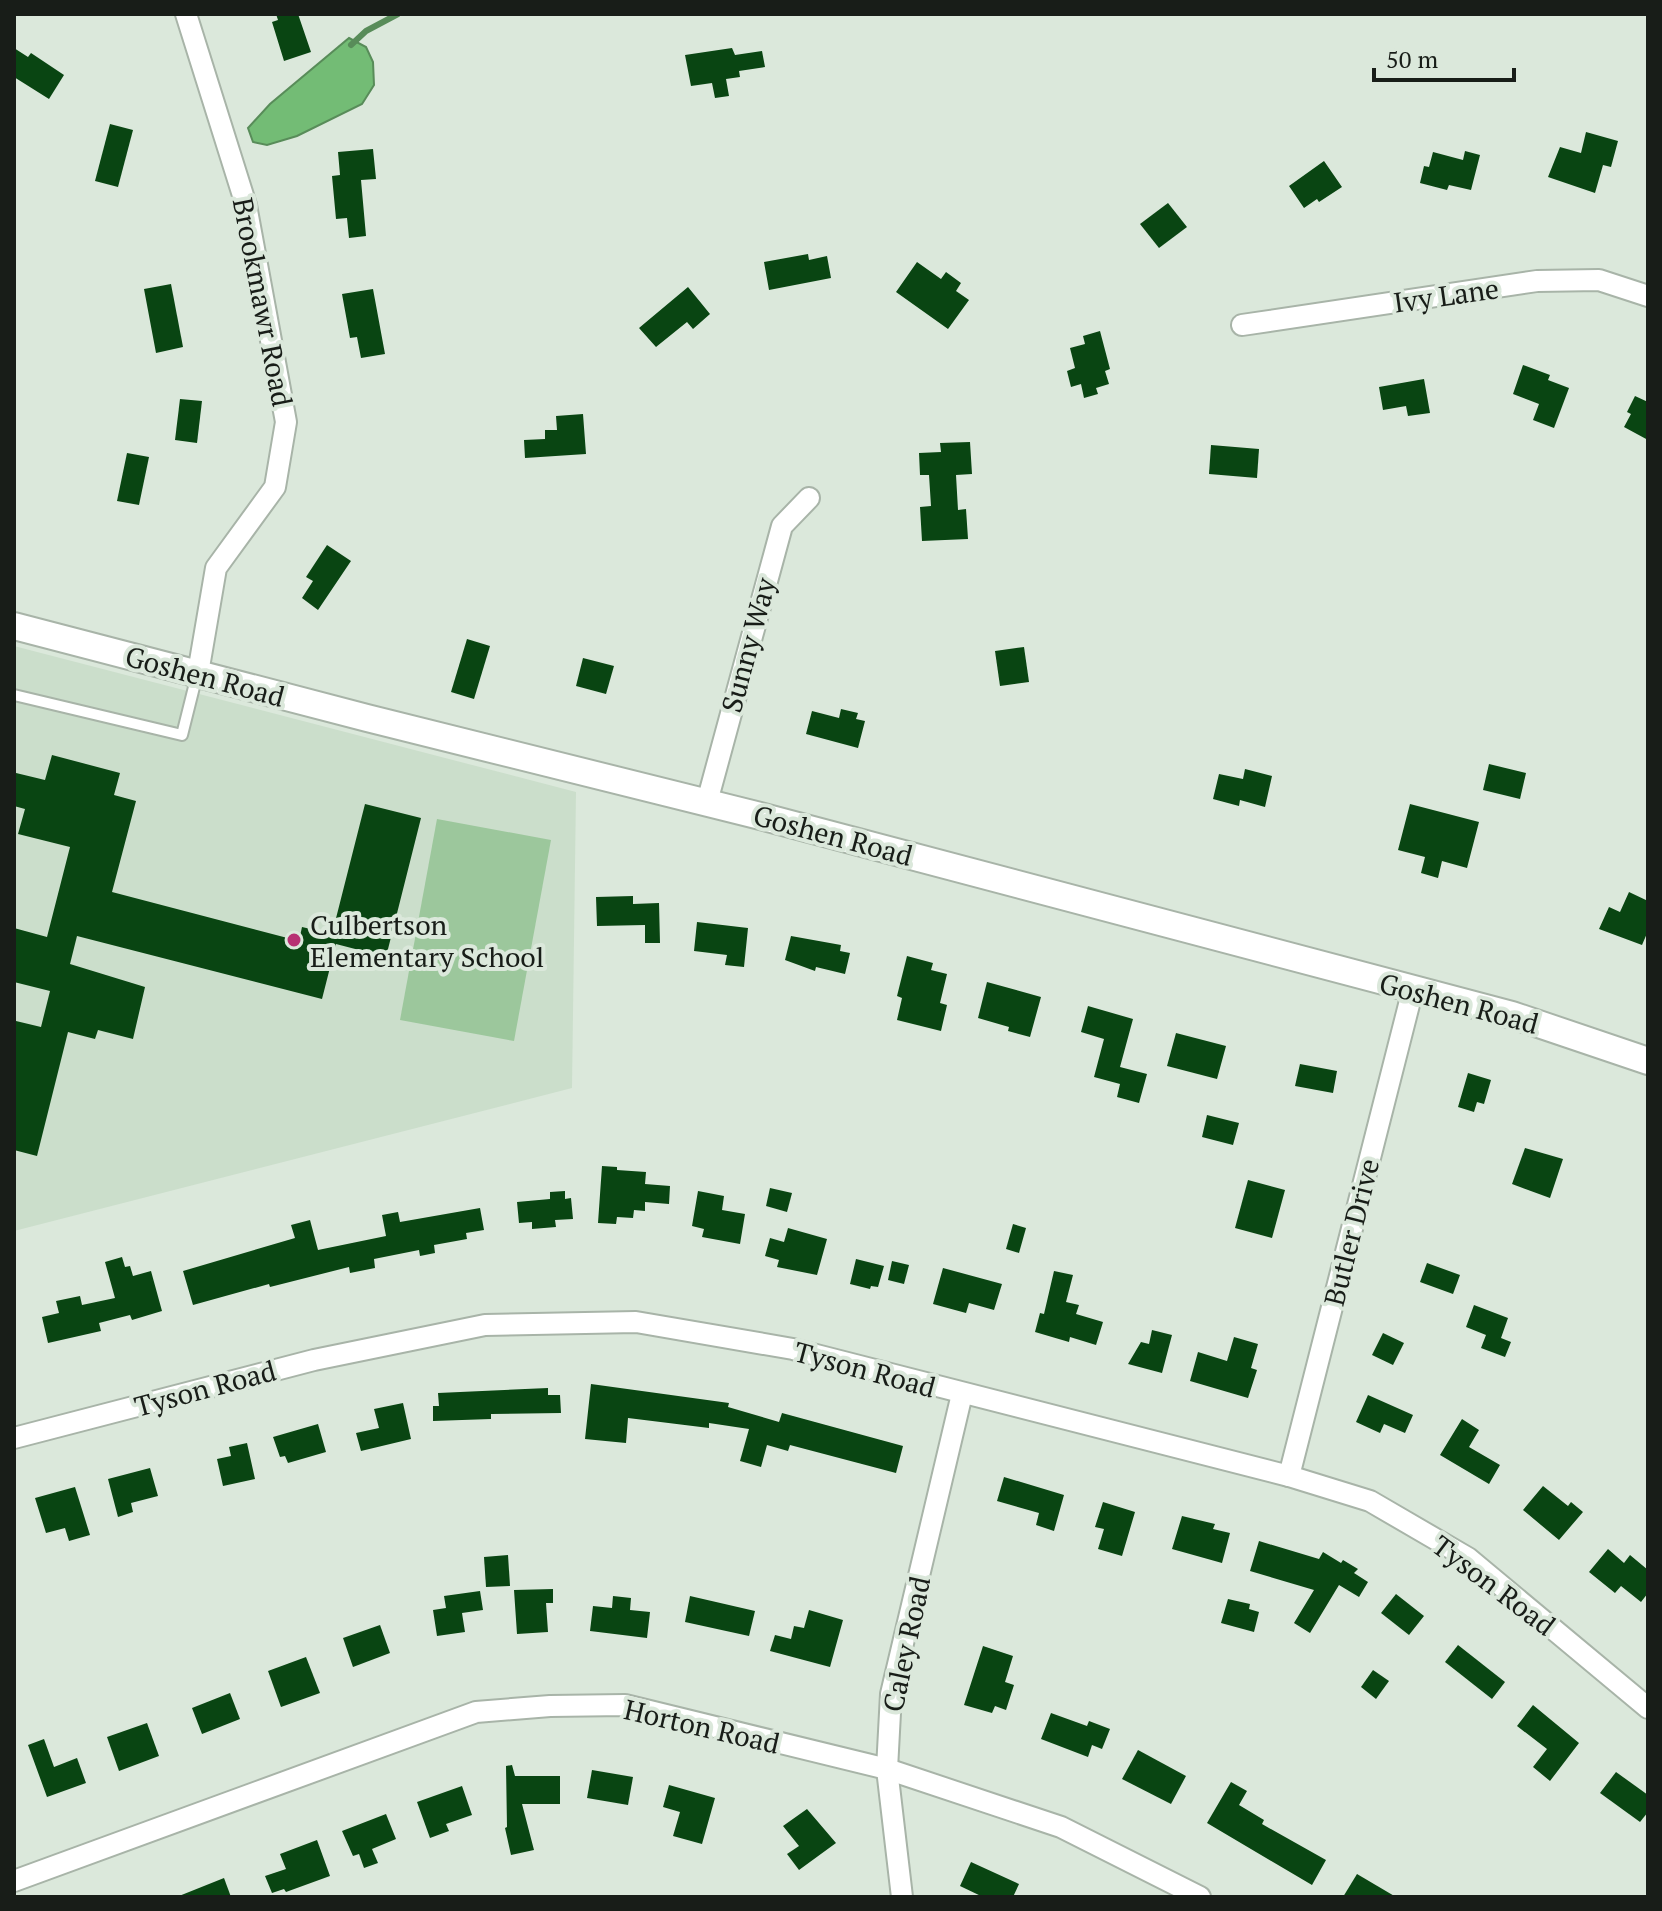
<svg xmlns="http://www.w3.org/2000/svg" width="1662" height="1911" font-family="'PT Serif',serif">
<rect width="100%" height="100%" fill="#dbe8db"/>
<polygon fill="#cbdecb" points="14,646 576,792 572,1088 14,1231"/>
<polygon fill="#9cc79c" points="437,819 551,840 514,1041 400,1020"/>
<polygon fill="#73bc75" stroke="#588c59" stroke-width="2" points="349,38 366,47 373,62 374,85 362,104 297,136 267,145 253,142 248,128 270,104"/>
<g fill="none" stroke-linecap="round" stroke-linejoin="round">
<polyline stroke="#588c59" stroke-width="6" points="351,45 366,31 398,14"/>
</g>
<g fill="#094512">
<polygon points="276,14 298,14 311,52 284,61 272,22 278,20"/>
<polygon points="14,48 28,57 31,53 64,75 49,99 14,77"/>
<polygon points="732,48 735,55 762,51 765,67 739,71 740,77 726,79 729,96 715,98 712,83 691,86 685,55"/>
<polygon points="110,124 133,130 118,187 95,181"/>
<polygon points="1586,132 1618,141 1611,167 1603,165 1595,193 1548,177 1560,147 1581,153"/>
<polygon points="373,149 376,179 361,180 366,236 349,238 347,218 336,219 332,176 340,175 338,152"/>
<polygon points="1465,151 1480,155 1471,190 1449,185 1447,190 1420,183 1424,166 1429,167 1433,152 1463,160"/>
<polygon points="1324,161 1342,187 1319,202 1317,199 1304,208 1289,186"/>
<polygon points="1168,203 1187,227 1159,248 1140,224"/>
<polygon points="808,254 809,260 827,256 831,278 769,290 764,262"/>
<polygon points="917,262 941,279 946,272 961,283 956,291 969,300 948,329 896,292"/>
<polygon points="171,284 183,347 156,353 144,289"/>
<polygon points="688,287 710,314 693,329 687,322 656,347 639,328"/>
<polygon points="373,289 385,354 361,358 357,337 350,338 342,294"/>
<polygon points="1100,331 1110,369 1105,371 1109,384 1096,388 1098,394 1084,398 1081,384 1071,387 1067,371 1075,368 1070,348 1085,344 1083,336"/>
<polygon points="1523,365 1550,375 1548,380 1569,388 1554,428 1533,420 1539,404 1513,394"/>
<polygon points="1424,379 1430,413 1408,416 1406,406 1383,410 1379,387"/>
<polygon points="1635,396 1648,402 1648,440 1624,427 1631,414 1627,412"/>
<polygon points="180,399 202,401 197,443 175,440"/>
<polygon points="583,414 586,454 525,458 524,440 545,439 545,430 557,430 556,416"/>
<polygon points="970,442 972,474 956,475 958,510 966,509 968,539 922,541 920,507 931,506 929,475 920,475 919,453 941,452 940,443"/>
<polygon points="1211,445 1259,449 1257,478 1209,474"/>
<polygon points="127,453 149,457 139,505 117,501"/>
<polygon points="327,545 351,561 318,610 302,598 313,581 306,577"/>
<polygon points="467,639 490,646 474,699 451,692"/>
<polygon points="1024,647 1029,682 1000,686 995,651"/>
<polygon points="583,658 614,666 606,694 576,686"/>
<polygon points="841,709 858,713 856,719 865,721 858,748 806,734 812,711 839,718"/>
<polygon points="52,755 120,773 114,795 136,801 112,892 299,941 302,927 332,934 365,804 421,818 386,957 336,944 322,999 77,936 70,964 145,987 133,1039 98,1030 95,1039 68,1032 37,1156 14,1150 14,1030 16,1021 41,1027 50,991 14,982 14,928 47,937 70,847 18,834 25,809 14,806 14,781 16,773 45,780"/>
<polygon points="1489,764 1526,773 1520,799 1483,790"/>
<polygon points="1245,769 1272,776 1265,807 1240,800 1239,806 1213,799 1219,774 1243,779"/>
<polygon points="1410,804 1479,822 1467,868 1442,861 1438,878 1421,873 1425,857 1398,850"/>
<polygon points="1629,892 1648,901 1648,931 1642,945 1599,929 1609,907 1620,912"/>
<polygon points="633,896 633,904 659,903 660,943 645,943 645,925 597,926 596,897"/>
<polygon points="697,922 748,928 744,967 725,965 727,955 694,951"/>
<polygon points="791,936 841,945 840,951 850,953 845,974 816,967 815,971 785,960"/>
<polygon points="907,956 933,963 931,970 947,974 940,1003 947,1005 941,1031 897,1020 902,998 897,996"/>
<polygon points="987,982 1041,997 1030,1037 1008,1031 1009,1027 978,1018"/>
<polygon points="1088,1006 1133,1019 1120,1067 1147,1074 1139,1103 1117,1097 1120,1084 1094,1077 1104,1039 1081,1032"/>
<polygon points="1176,1033 1226,1046 1217,1079 1167,1066"/>
<polygon points="1300,1064 1337,1071 1333,1093 1295,1086"/>
<polygon points="1468,1073 1491,1080 1484,1104 1477,1102 1474,1112 1458,1107"/>
<polygon points="1207,1115 1239,1123 1233,1145 1202,1137"/>
<polygon points="1525,1148 1563,1159 1550,1198 1512,1184"/>
<polygon points="602,1166 617,1167 617,1170 646,1172 645,1184 670,1186 669,1204 645,1202 645,1211 634,1210 633,1218 617,1217 616,1224 598,1223"/>
<polygon points="1248,1180 1285,1190 1272,1238 1235,1228"/>
<polygon points="770,1188 792,1193 787,1212 766,1206"/>
<polygon points="565,1191 565,1199 571,1198 573,1219 555,1220 556,1227 532,1229 532,1222 519,1223 517,1202 550,1199 550,1192"/>
<polygon points="698,1191 724,1196 722,1210 745,1214 740,1244 702,1237 704,1229 692,1226"/>
<polygon points="480,1208 484,1230 466,1233 467,1239 434,1245 435,1253 420,1256 419,1250 374,1259 375,1268 350,1273 349,1267 270,1287 269,1284 193,1305 183,1271 295,1238 291,1225 310,1220 318,1250 386,1236 382,1215 398,1212 400,1222"/>
<polygon points="1013,1224 1026,1228 1019,1253 1006,1249"/>
<polygon points="788,1228 827,1239 817,1275 777,1267 779,1260 765,1256 770,1238 784,1242"/>
<polygon points="122,1257 125,1267 130,1266 133,1276 151,1271 162,1311 132,1320 130,1315 99,1323 101,1331 48,1343 42,1317 59,1313 56,1301 80,1296 82,1305 115,1298 105,1262"/>
<polygon points="856,1259 884,1266 878,1287 871,1286 870,1289 850,1284"/>
<polygon points="892,1261 909,1265 904,1284 888,1280"/>
<polygon points="1427,1263 1460,1275 1453,1294 1420,1282"/>
<polygon points="943,1268 1002,1284 994,1310 969,1303 966,1313 933,1304"/>
<polygon points="1054,1271 1073,1275 1066,1302 1079,1305 1076,1314 1103,1322 1096,1345 1070,1337 1069,1342 1035,1332 1040,1313 1044,1314"/>
<polygon points="1474,1305 1508,1318 1501,1338 1511,1342 1505,1357 1481,1348 1486,1335 1466,1327"/>
<polygon points="1152,1330 1172,1335 1162,1373 1128,1364 1141,1342 1149,1344"/>
<polygon points="1383,1333 1404,1343 1393,1365 1372,1355"/>
<polygon points="1234,1337 1258,1344 1251,1368 1257,1370 1248,1398 1190,1381 1198,1352 1227,1361"/>
<polygon points="591,1384 729,1403 728,1407 779,1422 782,1413 903,1446 896,1473 790,1445 788,1451 767,1445 761,1467 740,1461 749,1429 709,1423 709,1428 628,1418 626,1443 585,1439"/>
<polygon points="548,1388 548,1395 560,1395 561,1413 491,1414 491,1419 433,1421 433,1406 439,1406 438,1393"/>
<polygon points="1368,1395 1413,1415 1405,1433 1384,1424 1380,1433 1356,1422"/>
<polygon points="403,1403 411,1439 361,1451 356,1433 379,1428 374,1409"/>
<polygon points="1462,1419 1479,1430 1469,1447 1500,1465 1489,1484 1440,1455"/>
<polygon points="318,1424 326,1452 288,1463 285,1456 280,1457 273,1437"/>
<polygon points="247,1443 255,1479 223,1486 217,1459 231,1456 229,1447"/>
<polygon points="150,1468 158,1496 131,1503 133,1512 118,1517 108,1479"/>
<polygon points="1004,1477 1064,1495 1054,1531 1036,1525 1039,1513 997,1501"/>
<polygon points="1543,1486 1568,1506 1571,1502 1583,1512 1559,1540 1523,1510"/>
<polygon points="75,1487 90,1535 69,1541 65,1528 46,1533 35,1498"/>
<polygon points="1103,1502 1135,1512 1122,1556 1098,1549 1104,1529 1095,1527"/>
<polygon points="1182,1516 1215,1524 1213,1529 1230,1533 1222,1563 1172,1549"/>
<polygon points="1259,1541 1319,1559 1323,1552 1341,1563 1343,1560 1358,1569 1354,1573 1368,1582 1359,1597 1339,1585 1310,1633 1294,1623 1314,1590 1250,1571"/>
<polygon points="1608,1549 1624,1563 1630,1555 1648,1570 1648,1593 1641,1602 1621,1586 1615,1593 1589,1572"/>
<polygon points="508,1555 510,1586 486,1587 484,1557"/>
<polygon points="553,1589 553,1603 546,1603 548,1632 517,1634 514,1590"/>
<polygon points="480,1591 483,1610 462,1613 465,1632 437,1636 433,1610 446,1608 444,1596"/>
<polygon points="1396,1594 1424,1616 1409,1635 1381,1613"/>
<polygon points="613,1596 631,1598 630,1610 650,1612 647,1638 590,1631 593,1606 612,1608"/>
<polygon points="690,1596 755,1611 749,1636 685,1622"/>
<polygon points="1228,1599 1250,1604 1249,1609 1259,1612 1254,1632 1221,1623"/>
<polygon points="809,1610 843,1620 830,1667 770,1651 775,1635 791,1639 794,1626 804,1628"/>
<polygon points="380,1625 390,1653 353,1667 343,1638"/>
<polygon points="1458,1645 1505,1682 1492,1699 1445,1662"/>
<polygon points="983,1646 1013,1656 1005,1682 1014,1685 1006,1710 995,1706 992,1713 964,1705"/>
<polygon points="306,1657 320,1693 281,1707 268,1671"/>
<polygon points="1373,1670 1389,1681 1376,1699 1361,1687"/>
<polygon points="230,1693 240,1719 202,1734 192,1708"/>
<polygon points="1533,1705 1579,1743 1550,1781 1533,1767 1547,1749 1517,1726"/>
<polygon points="1051,1713 1087,1726 1089,1721 1110,1729 1102,1749 1092,1745 1088,1757 1041,1739"/>
<polygon points="147,1723 159,1756 119,1771 107,1737"/>
<polygon points="44,1739 54,1767 77,1758 86,1783 47,1797 28,1745"/>
<polygon points="1138,1750 1186,1776 1171,1804 1122,1779"/>
<polygon points="512,1765 515,1776 560,1776 560,1804 522,1804 534,1850 511,1855 505,1828 507,1827 506,1766"/>
<polygon points="592,1770 633,1777 628,1805 587,1798"/>
<polygon points="1616,1772 1648,1795 1648,1812 1640,1822 1600,1793"/>
<polygon points="1231,1782 1247,1791 1239,1805 1264,1820 1262,1824 1326,1860 1312,1885 1207,1823"/>
<polygon points="669,1785 715,1798 702,1844 673,1836 680,1812 663,1807"/>
<polygon points="462,1786 472,1815 446,1824 449,1831 430,1838 417,1802"/>
<polygon points="807,1809 836,1843 799,1870 787,1854 799,1846 783,1826"/>
<polygon points="386,1814 396,1839 372,1849 378,1863 364,1868 359,1854 353,1856 342,1831"/>
<polygon points="317,1840 330,1876 286,1892 284,1889 272,1893 265,1876 286,1869 280,1854"/>
<polygon points="971,1862 1019,1884 1013,1897 983,1897 960,1886"/>
<polygon points="1357,1874 1396,1897 1343,1897"/>
<polygon points="224,1878 231,1897 179,1897 179,1896"/>
</g>
<g fill="none" stroke-linecap="round" stroke-linejoin="round">
<defs>
<polyline id="service" points="14,695 182,735 197,675"/>
<g id="minor">
<polyline points="186,14 246,205 286,422 275,487 216,568 198,673"/>
<polyline points="1242,325 1537,281 1599,280 1648,296"/>
<polyline points="707,802 782,526 809,498"/>
<polyline points="14,1438 314,1360 485,1325 636,1322 793,1349 1289,1476 1370,1501 1468,1558 1648,1708"/>
<polyline points="1289,1476 1413,989"/>
<polyline points="14,1881 476,1712 550,1706 625,1705 887,1769 1061,1827 1200,1897"/>
<polyline points="902,1897 887,1769 891,1694 962,1394"/>
</g>
<polyline id="tertiary" points="14,626 367,718 764,817 1512,1015 1648,1061"/>
</defs>
<use href="#service" stroke="#a8b4a8" stroke-width="14"/>
<use href="#minor" stroke="#a8b4a8" stroke-width="24"/>
<use href="#tertiary" stroke="#a8b4a8" stroke-width="30"/>
<use href="#service" stroke="#fff" stroke-width="10"/>
<use href="#minor" stroke="#fff" stroke-width="20"/>
<use href="#tertiary" stroke="#fff" stroke-width="26"/>
</g>
<circle fill="#b73173" stroke="#dbe8db" stroke-width="3" cx="294" cy="940" r="8"/>
<g text-anchor="middle" dominant-baseline="central" stroke-width="8" stroke-linejoin="round" paint-order="stroke">
<g font-size="28" fill="#181d18" stroke="#dbe8db">
<text transform="translate(1446 295) rotate(-8)">Ivy Lane</text>
<text transform="translate(263 302) rotate(79)">Brookmawr Road</text>
<text transform="translate(748 645) rotate(-75)">Sunny Way</text>
<text transform="translate(205 676) rotate(15)">Goshen Road</text>
<text transform="translate(833 835) rotate(15)">Goshen Road</text>
<text transform="translate(1459 1003) rotate(15)">Goshen Road</text>
<text transform="translate(1351 1232) rotate(-76)">Butler Drive</text>
<text transform="translate(865 1369) rotate(15)">Tyson Road</text>
<text transform="translate(205 1388) rotate(-15)">Tyson Road</text>
<text transform="translate(1494 1585) rotate(37)">Tyson Road</text>
<text transform="translate(906 1644) rotate(-78)">Caley Road</text>
<text transform="translate(702 1726) rotate(13)">Horton Road</text>
</g>
<g font-size="28" fill="#181d18" stroke="#dbe8db" text-anchor="start">
<text x="310" y="924">Culbertson<tspan x="310" dy="32">Elementary School</tspan></text>
</g>
</g>
<rect width="1662" height="1911" fill="none" stroke="#181d18" stroke-width="32"/>
<path d="M1374 68v12h140v-12" fill="none" stroke="#181d18" stroke-width="4"/>
<text x="1386" y="68" font-size="24" fill="#181d18" stroke="#dbe8db" stroke-width="6" paint-order="stroke">50 m</text>
</svg>
